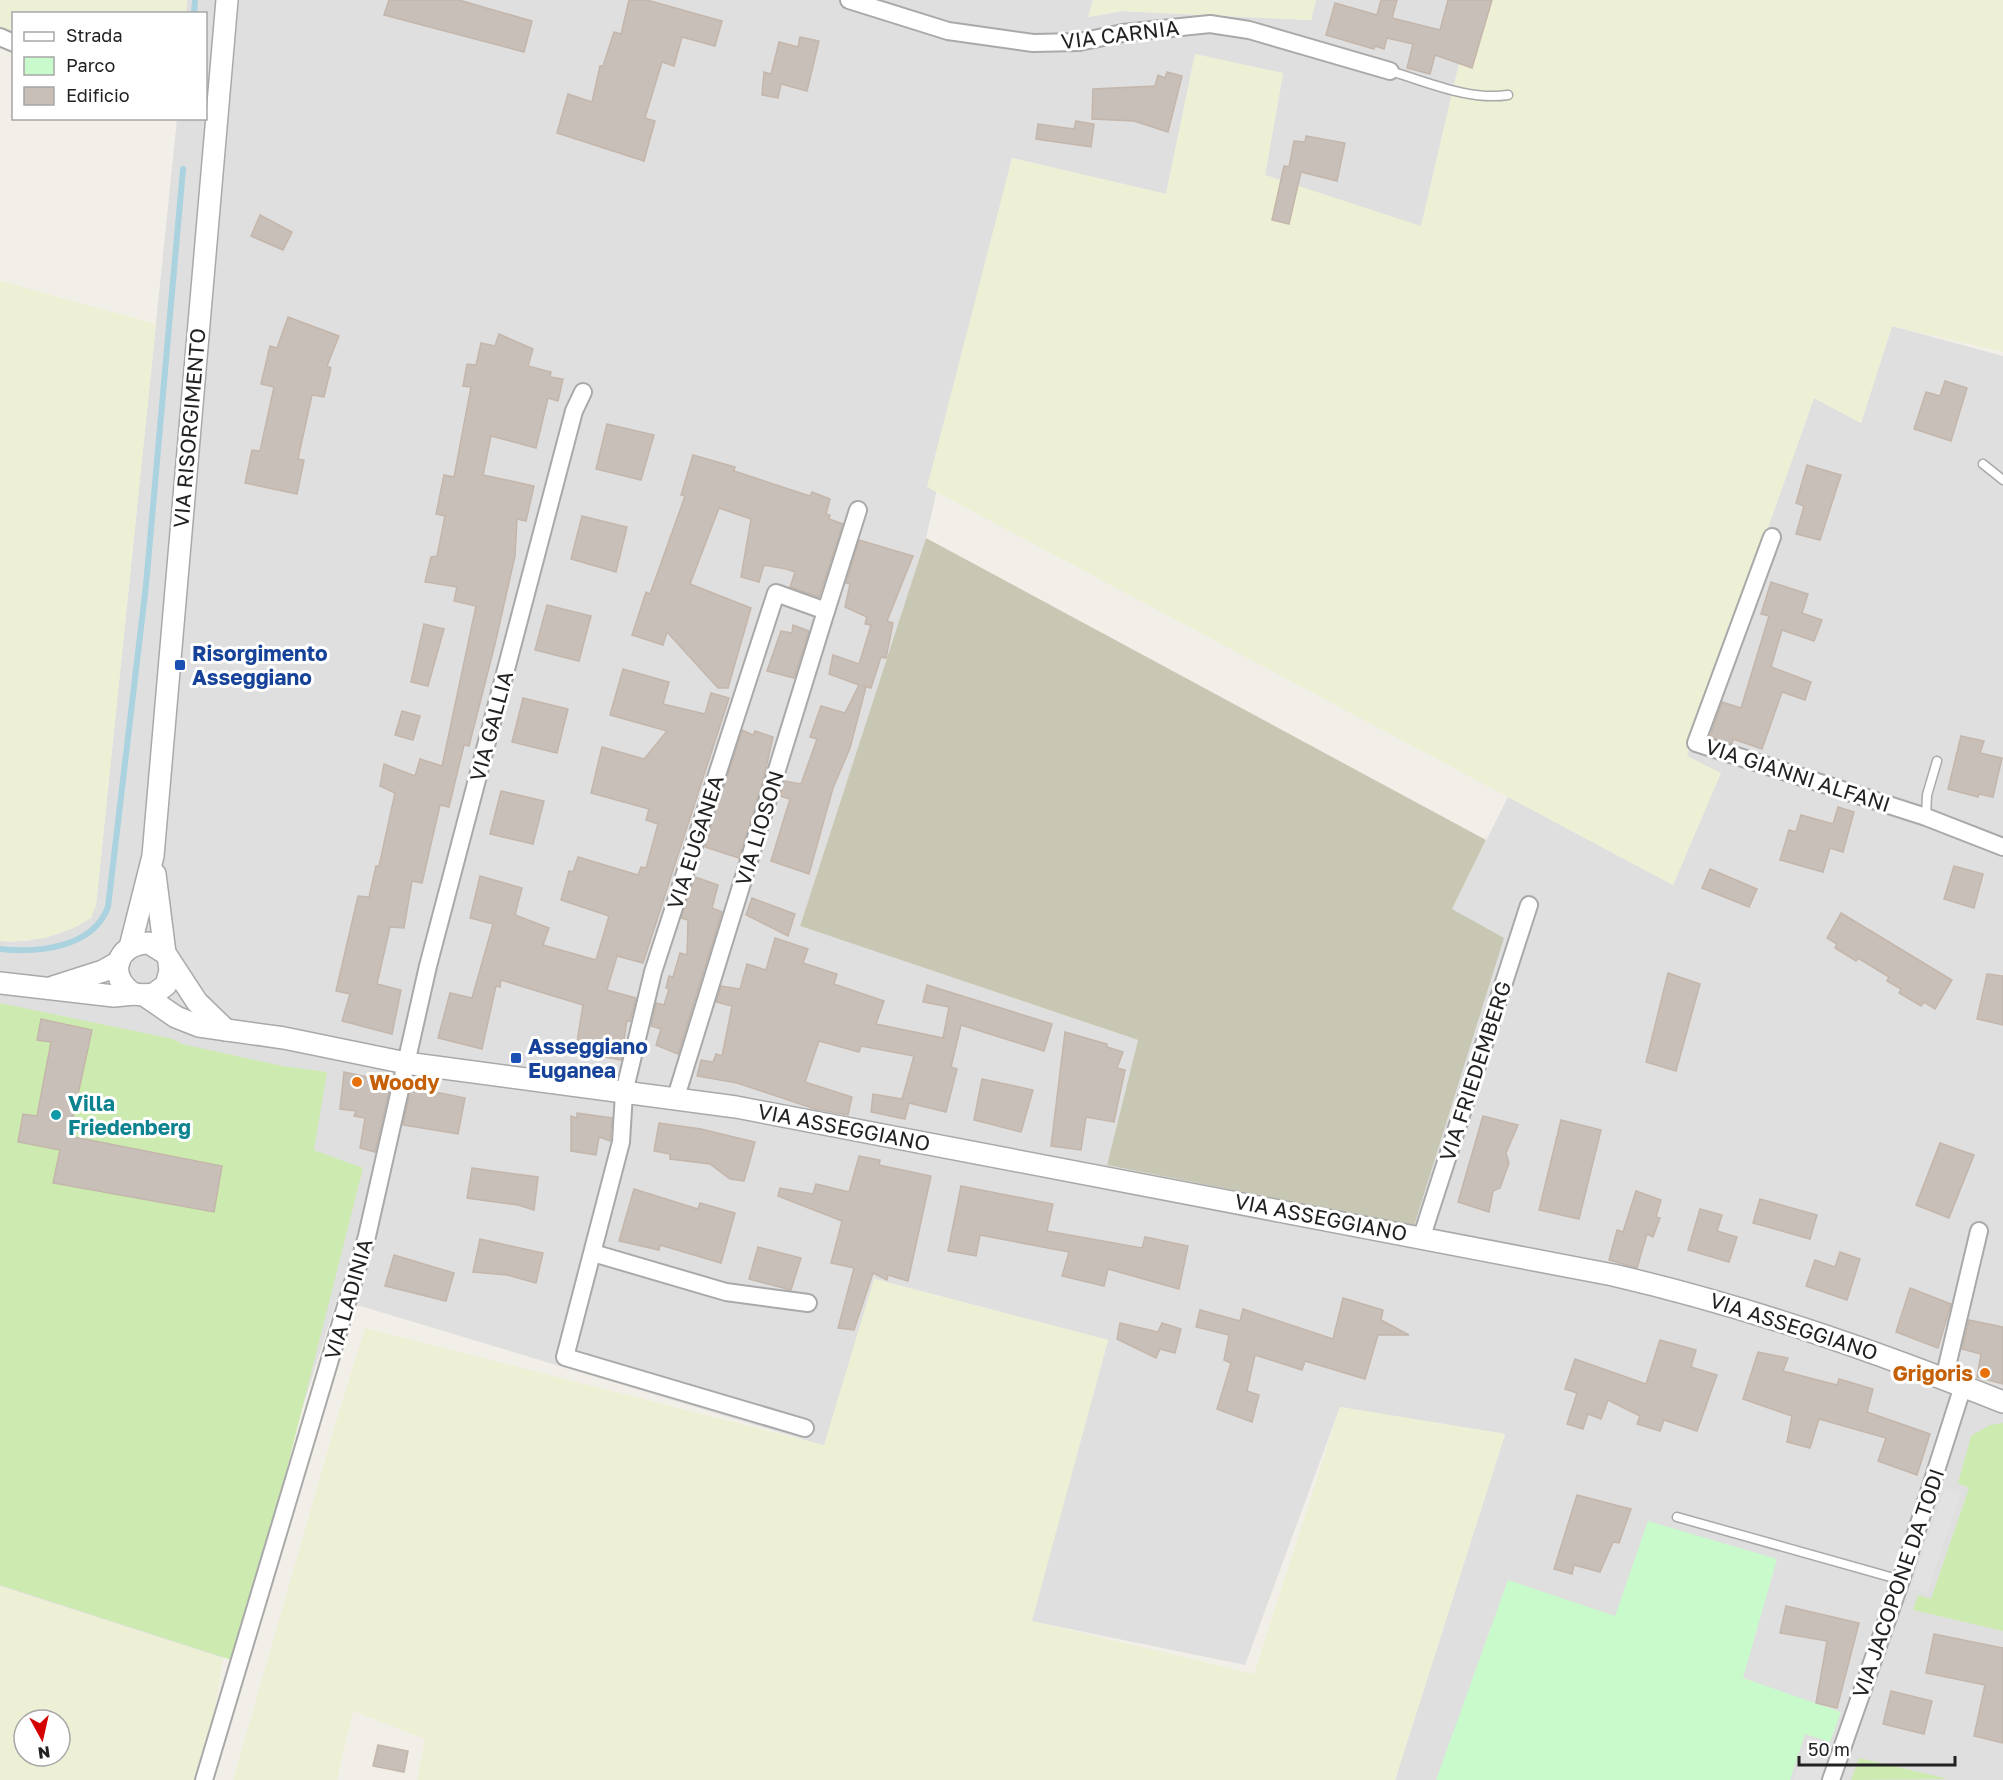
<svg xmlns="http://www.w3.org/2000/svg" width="2003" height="1780" font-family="'Golos Text',sans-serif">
<rect width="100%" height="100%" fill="#f2efe9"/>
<polygon fill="#e0dfdf" points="187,0 1093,0 1089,17 1122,11 1311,20 1316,0 1474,0 1421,227 1265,175 1283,73 1195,55 1166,194 1012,158 926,538 800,926 1138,1040 1107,1165 1452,909 1508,797 1673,885 1720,773 1686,757 1814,398 1861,423 1892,326 2003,356 2003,1780 1395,1780 1505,1434 1340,1407 1245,1665 1031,1621 1108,1340 875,1279 825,1446 337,1299 223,1658 0,1586 0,941 27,941 60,933 87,920 96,905 177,119 206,118 206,14 186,13"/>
<polygon fill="#c7c7b4" points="926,538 1486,840 1452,909 1504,938 1414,1226 1107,1165 1138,1040 800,926"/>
<g fill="#eef0d5" fill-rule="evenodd">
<polygon points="0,0 187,0 186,13 14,14 13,52 0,45"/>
<polygon points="1093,0 1316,0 1311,20 1122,11 1088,17"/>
<polygon points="1474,0 2003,0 2003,352 1892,326 1861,423 1814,398 1687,756 1721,773 1673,885 927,487 1012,158 1166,194 1195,54 1283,73 1265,175 1421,226"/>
<polygon points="0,281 156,324 96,905 91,918 74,928 45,938 10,942 0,941"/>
<polygon points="874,1279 1108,1340 1032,1621 1254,1674 1340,1407 1505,1434 1395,1780 417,1780 425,1739 353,1711 337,1780 233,1780 335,1425 365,1328 824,1445"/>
<path d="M0,1586L223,1658L204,1780H0ZM24,1720H60V1756H24Z"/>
</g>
<g fill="#cdebb0">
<polygon points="0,1003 173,1039 182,1044 282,1066 327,1072 314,1150 363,1168 238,1662 0,1585"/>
<polygon points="2003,1423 2003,1631 1913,1610 1918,1595 1931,1599 1969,1488 1958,1483 1971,1436 1990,1425"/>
<polygon points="1859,1758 1949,1779 1851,1780"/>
</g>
<polygon fill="#c8facc" points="1648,1521 1777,1559 1743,1678 1841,1712 1830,1742 1805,1734 1790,1780 1436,1780 1508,1580 1615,1616"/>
<g fill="#e2e2e2">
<polygon points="1945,1488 1961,1493 1927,1593 1911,1588"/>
<polygon points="1808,1738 1837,1748 1826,1780 1794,1780"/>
</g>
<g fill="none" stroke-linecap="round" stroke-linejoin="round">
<g stroke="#aad3df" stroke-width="6">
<polyline points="194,14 195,0"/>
<path d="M0,949C38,953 93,948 108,907L146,585L183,169"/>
</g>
</g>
<g fill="#c7bfb8" stroke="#c4b6ab" stroke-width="1.5">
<polygon points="389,0 459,0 532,21 524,52 384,15"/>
<polygon points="629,0 647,0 722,21 715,46 682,37 674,66 662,62 645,118 655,121 644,161 557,133 568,94 592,102 600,66 603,66 614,32 621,34"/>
<polygon points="1381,0 1397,0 1392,18 1440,30 1448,0 1492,0 1472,68 1435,55 1430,74 1407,68 1413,44 1387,38 1384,49 1375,46 1374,49 1326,35 1335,3 1377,15"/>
<polygon points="800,37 819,41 807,91 781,84 778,98 762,95 764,72 771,74 779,42 798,47"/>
<polygon points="1167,72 1182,76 1168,132 1134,121 1092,119 1093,89 1155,86 1158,75 1165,78"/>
<polygon points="1076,121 1094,124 1091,147 1036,139 1038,124 1074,129"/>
<polygon points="1306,136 1345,143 1337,181 1301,172 1289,224 1272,220 1284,166 1289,167 1294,141 1305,142"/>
<polygon points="260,215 292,232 283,250 251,236"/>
<polygon points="288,317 339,336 327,366 331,368 324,397 312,395 298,459 304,460 297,494 245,483 252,450 260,451 274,387 261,384 270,346 277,348"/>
<polygon points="499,334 533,349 528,366 551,372 550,377 563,379 558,401 548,398 536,448 491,436 483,475 534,486 526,521 517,519 515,556 495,644 469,746 464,745 449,807 440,805 422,883 412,881 404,928 390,927 377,984 401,990 392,1034 342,1021 350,994 336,991 358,896 369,897 376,866 379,866 395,793 380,786 384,764 415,776 420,759 442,766 476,606 454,601 457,587 425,582 431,557 437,556 445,516 436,514 444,475 454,477 471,387 463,386 467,364 476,365 481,343 495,346"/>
<polygon points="1945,381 1967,388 1951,441 1914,429 1926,392 1940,396"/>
<polygon points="607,424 654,435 641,480 596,469"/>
<polygon points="693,455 735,467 734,471 810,496 812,492 830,499 826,514 830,515 829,519 843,524 819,597 790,587 795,572 786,569 764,565 759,582 741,577 751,519 719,508 690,584 751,608 728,688 718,688 667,632 663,645 632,635 646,592 650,594 685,496 681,495"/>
<polygon points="1807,465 1841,475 1820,540 1796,534 1804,506 1796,503"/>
<polygon points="582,516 627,527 616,572 571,559"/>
<polygon points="859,540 913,556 887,621 893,623 886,658 881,657 871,688 863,686 866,687 850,748 833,788 809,874 771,861 790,799 780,796 785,781 801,784 817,739 810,737 821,706 845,713 859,685 829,674 833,655 859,664 871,625 865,624 867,617 845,607 850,584 846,583"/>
<polygon points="1771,582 1808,594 1802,613 1822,620 1814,641 1782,630 1771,667 1811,682 1805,700 1782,692 1762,749 1733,739 1732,744 1710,737 1722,702 1741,708 1769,616 1761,614"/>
<polygon points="547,605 591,616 579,661 535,650"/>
<polygon points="424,624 444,629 428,686 411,682"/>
<polygon points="793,625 809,631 794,678 767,671 781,631 792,633"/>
<polygon points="623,669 669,682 663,704 705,714 711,693 729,698 643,963 617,956 607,990 636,998 630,1021 627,1020 621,1060 585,1053 588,1045 577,1042 583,1005 501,980 500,987 496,986 482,1049 438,1038 450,993 472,998 493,924 470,918 480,876 522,888 515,915 549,928 543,945 596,960 609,916 561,900 569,871 573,872 578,857 638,875 641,867 646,868 658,824 646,820 649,809 591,793 602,747 644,759 667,731 610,715"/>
<polygon points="523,698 568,709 557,753 512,742"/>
<polygon points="402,711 420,716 413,740 395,735"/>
<polygon points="742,730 753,735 755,731 773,737 764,777 739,858 705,847"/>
<polygon points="1961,736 1984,741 1980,753 2002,758 1993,797 1979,794 1978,797 1948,789"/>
<polygon points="501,791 544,801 533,844 490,834"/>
<polygon points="1838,807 1854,812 1843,852 1830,848 1823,872 1780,860 1789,830 1796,832 1801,815 1833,824"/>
<polygon points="1954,866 1983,874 1974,908 1944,899"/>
<polygon points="1710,869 1757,889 1749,907 1702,888"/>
<polygon points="695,877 718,885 712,908 722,912 678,1054 656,1045 661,1029 651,1026 656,1003 664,1005 669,989 666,988 669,976 673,977 680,953 687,955 688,920 681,918"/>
<polygon points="752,898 795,914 788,936 746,915"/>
<polygon points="1841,913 1952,980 1935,1009 1924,1002 1921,1006 1899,993 1901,989 1887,981 1889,977 1858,958 1856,961 1835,948 1837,944 1827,938"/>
<polygon points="775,938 808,949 803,963 837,974 834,984 884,1001 876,1024 943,1038 949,1007 923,1002 927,985 1052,1024 1044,1051 961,1025 951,1067 957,1069 946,1112 909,1103 905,1119 871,1112 873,1094 902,1099 914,1056 861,1046 859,1052 819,1041 805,1082 852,1097 848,1115 815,1109 737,1083 697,1076 701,1060 713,1062 716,1054 722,1056 732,1006 716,1002 721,986 740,989 747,964 766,970"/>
<polygon points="1668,973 1700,984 1676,1071 1646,1062"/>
<polygon points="1987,974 2003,976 2003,1025 1977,1019"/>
<polygon points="41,1019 92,1030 69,1136 222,1166 214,1212 53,1183 60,1150 18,1142 23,1114 37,1116 51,1042 37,1040"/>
<polygon points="1065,1032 1107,1044 1107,1047 1123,1052 1117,1068 1125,1070 1114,1122 1086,1117 1081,1150 1051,1146"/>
<polygon points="344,1072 391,1082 375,1152 360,1148 365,1118 354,1116 356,1111 340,1109"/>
<polygon points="982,1079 1033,1090 1021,1132 974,1120"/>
<polygon points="411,1087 465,1098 458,1134 403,1125"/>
<polygon points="577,1113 612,1118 610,1141 599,1137 596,1155 571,1151 571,1116 577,1118"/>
<polygon points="1483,1116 1518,1125 1506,1153 1509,1163 1500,1188 1493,1191 1489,1212 1458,1202"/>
<polygon points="1561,1120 1601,1130 1579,1219 1539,1210"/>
<polygon points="659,1123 701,1129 755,1142 744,1181 730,1179 710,1164 670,1159 670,1154 654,1151"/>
<polygon points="1940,1143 1974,1155 1949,1218 1916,1205"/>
<polygon points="859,1156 880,1160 879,1165 931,1176 908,1281 888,1275 887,1280 873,1273 854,1330 838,1328 854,1268 831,1263 842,1221 778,1196 780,1188 813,1194 816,1184 849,1192"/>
<polygon points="472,1168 538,1177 534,1210 518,1205 467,1198"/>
<polygon points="961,1186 1053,1204 1047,1231 1142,1248 1145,1237 1188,1246 1179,1289 1108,1269 1104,1286 1062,1276 1069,1252 980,1235 976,1256 948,1251"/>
<polygon points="634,1189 698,1209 700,1203 735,1213 721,1263 660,1245 659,1250 619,1241"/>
<polygon points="1636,1191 1661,1200 1656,1217 1660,1218 1653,1237 1647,1234 1637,1268 1609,1260 1617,1230 1623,1232"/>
<polygon points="1760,1199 1817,1215 1810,1239 1753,1223"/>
<polygon points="1700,1209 1722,1215 1717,1231 1737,1237 1729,1262 1688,1250"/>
<polygon points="480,1239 543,1253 536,1283 507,1275 473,1272"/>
<polygon points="758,1247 801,1258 791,1290 749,1279"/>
<polygon points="1840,1252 1860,1259 1847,1300 1806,1286 1815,1260 1835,1267"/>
<polygon points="394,1255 454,1273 446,1301 385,1286"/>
<polygon points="1910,1288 1951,1304 1938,1348 1896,1332"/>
<polygon points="1343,1298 1383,1310 1381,1320 1409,1335 1378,1335 1365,1379 1305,1361 1302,1370 1255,1355 1247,1391 1259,1395 1252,1422 1217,1409 1231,1363 1224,1360 1229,1335 1196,1327 1200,1310 1240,1321 1243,1309 1333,1339"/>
<polygon points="1969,1320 2003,1327 2003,1384 1977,1377 1981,1354 1962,1349"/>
<polygon points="1120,1323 1158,1332 1162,1323 1181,1329 1175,1353 1160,1349 1156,1358 1117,1339"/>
<polygon points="1660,1340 1696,1350 1691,1367 1717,1375 1697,1431 1664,1420 1660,1431 1637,1424 1640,1416 1608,1400 1601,1419 1588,1414 1583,1429 1567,1424 1577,1393 1565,1389 1575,1359 1646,1384"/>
<polygon points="1758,1352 1788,1358 1783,1371 1837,1385 1839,1379 1873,1389 1867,1412 1930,1434 1917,1475 1878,1461 1886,1438 1819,1419 1810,1448 1787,1442 1792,1416 1743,1399"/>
<polygon points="1577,1495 1631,1509 1619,1543 1613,1542 1600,1572 1574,1565 1572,1574 1554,1569"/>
<polygon points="1786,1606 1859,1623 1837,1708 1816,1703 1827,1641 1780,1633"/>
<polygon points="1934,1634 2003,1648 2003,1743 1974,1736 1985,1685 1926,1673"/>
<polygon points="1891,1691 1932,1701 1924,1734 1883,1724"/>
<polygon points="378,1745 408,1751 404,1772 373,1766"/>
</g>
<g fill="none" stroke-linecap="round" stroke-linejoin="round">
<defs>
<g id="service">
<path d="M1390,71C1428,82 1469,101 1508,95"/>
<polyline points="1983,464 2003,480"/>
<polyline points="1926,817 1927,795 1937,761"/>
<polyline points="1677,1517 1901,1580"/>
</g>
<g id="minor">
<polyline points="849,0 948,31 1033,43 1079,42 1123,33 1210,24 1249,30 1390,71"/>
<polyline points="0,37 14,43"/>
<polyline points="1772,537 1696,743 1926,817 2003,847"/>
<polyline points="826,611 858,510"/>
<polyline points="676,1097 826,611 776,593 653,972 624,1093 621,1142 565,1357 805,1428"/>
<polyline points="1422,1236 1529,905"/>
<polyline points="593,1253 726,1292 808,1303"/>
<polyline points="1944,1379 1979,1231"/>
<polyline points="204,1780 367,1236 428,966 574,411 583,392"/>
<polyline points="1831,1780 1901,1580 1963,1386"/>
</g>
<g id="tertiary">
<polyline points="155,874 165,953"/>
<polyline points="130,947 153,856 227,0"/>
<polyline points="0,983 114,996 134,994 144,995 154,994 166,985 170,971 169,962"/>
<polyline points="53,987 103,971 119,962"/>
<path d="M134,994C106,977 116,943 149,943L165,953L197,1002L226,1030"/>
<path d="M144,995L176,1017L199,1026L284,1038L406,1063L736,1107L1613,1275C1747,1306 1875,1351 2003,1402"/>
</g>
</defs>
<use href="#service" stroke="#a9a9a9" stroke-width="11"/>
<use href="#minor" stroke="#a9a9a9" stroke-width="20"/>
<use href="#tertiary" stroke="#a9a9a9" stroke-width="24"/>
<use href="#service" stroke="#fff" stroke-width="8"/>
<use href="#minor" stroke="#fff" stroke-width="16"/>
<use href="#tertiary" stroke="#fff" stroke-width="21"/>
</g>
<g fill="#1a4fb4" stroke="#fff" stroke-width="2">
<rect x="174" y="659" width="12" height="12" rx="3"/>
<rect x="510" y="1052" width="12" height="12" rx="3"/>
</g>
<g fill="#e8710a" stroke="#fff" stroke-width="2">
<circle cx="357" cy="1082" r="6"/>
<circle cx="1985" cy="1373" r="6"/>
</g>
<circle fill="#0f9aa8" stroke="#fff" stroke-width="2" cx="56" cy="1115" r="6"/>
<g text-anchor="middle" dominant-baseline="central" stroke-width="6" stroke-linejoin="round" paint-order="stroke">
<g font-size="21" fill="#222" stroke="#fff">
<text transform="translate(1120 34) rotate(-7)">VIA CARNIA</text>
<text transform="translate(189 428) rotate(-85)">VIA RISORGIMENTO</text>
<text transform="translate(491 726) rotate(-75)">VIA GALLIA</text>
<text transform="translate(1798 775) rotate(18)">VIA GIANNI ALFANI</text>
<text transform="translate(759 828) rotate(-73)">VIA LIOSON</text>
<text transform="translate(695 842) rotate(-72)">VIA EUGANEA</text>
<text transform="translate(1475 1071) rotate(-72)">VIA FRIEDEMBERG</text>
<text transform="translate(844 1127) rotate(11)">VIA ASSEGGIANO</text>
<text transform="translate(1321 1217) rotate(11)">VIA ASSEGGIANO</text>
<text transform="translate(348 1299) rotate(-74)">VIA LADINIA</text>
<text transform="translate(1794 1326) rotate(18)">VIA ASSEGGIANO</text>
<text transform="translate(1898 1583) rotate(-71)">VIA JACOPONE DA TODI</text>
</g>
<g font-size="21" font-weight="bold" fill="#164399" stroke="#fff" text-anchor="start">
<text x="192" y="653">Risorgimento<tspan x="192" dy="24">Asseggiano</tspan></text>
<text x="528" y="1046">Asseggiano<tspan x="528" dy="24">Euganea</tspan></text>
</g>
<g font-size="21" font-weight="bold" fill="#c56008" stroke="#fff" text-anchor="start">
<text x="369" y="1082">Woody</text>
<text x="1973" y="1373" text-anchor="end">Grigoris</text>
</g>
<g font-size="21" font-weight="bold" fill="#0d838f" stroke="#fff" text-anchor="start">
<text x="68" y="1103">Villa<tspan x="68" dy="24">Friedenberg</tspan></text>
</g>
</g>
<rect x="12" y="12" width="195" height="108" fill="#ffffff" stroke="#a7a7a7" stroke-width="1.5"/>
<rect x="24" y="32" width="30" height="9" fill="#ffffff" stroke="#a7a7a7" stroke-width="1.5"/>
<text x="66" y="42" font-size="18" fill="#222222">Strada</text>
<rect x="24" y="57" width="30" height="18" fill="#c8facc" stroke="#a7a7a7" stroke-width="1.5"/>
<text x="66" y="72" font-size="18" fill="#222222">Parco</text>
<rect x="24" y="87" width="30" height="18" fill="#c7bfb8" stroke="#a7a7a7" stroke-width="1.5"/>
<text x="66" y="102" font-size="18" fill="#222222">Edificio</text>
<g transform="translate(42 1738) rotate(172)"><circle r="28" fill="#ffffff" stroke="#a7a7a7" stroke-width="1.5"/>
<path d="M0-4.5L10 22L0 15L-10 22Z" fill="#d40000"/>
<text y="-9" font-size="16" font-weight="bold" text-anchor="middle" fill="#222222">N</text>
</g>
<path d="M1799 1756v9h156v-9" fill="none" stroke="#222222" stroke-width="3"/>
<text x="1808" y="1756" font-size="18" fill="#222222" stroke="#ffffff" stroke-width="4.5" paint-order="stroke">50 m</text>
</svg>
